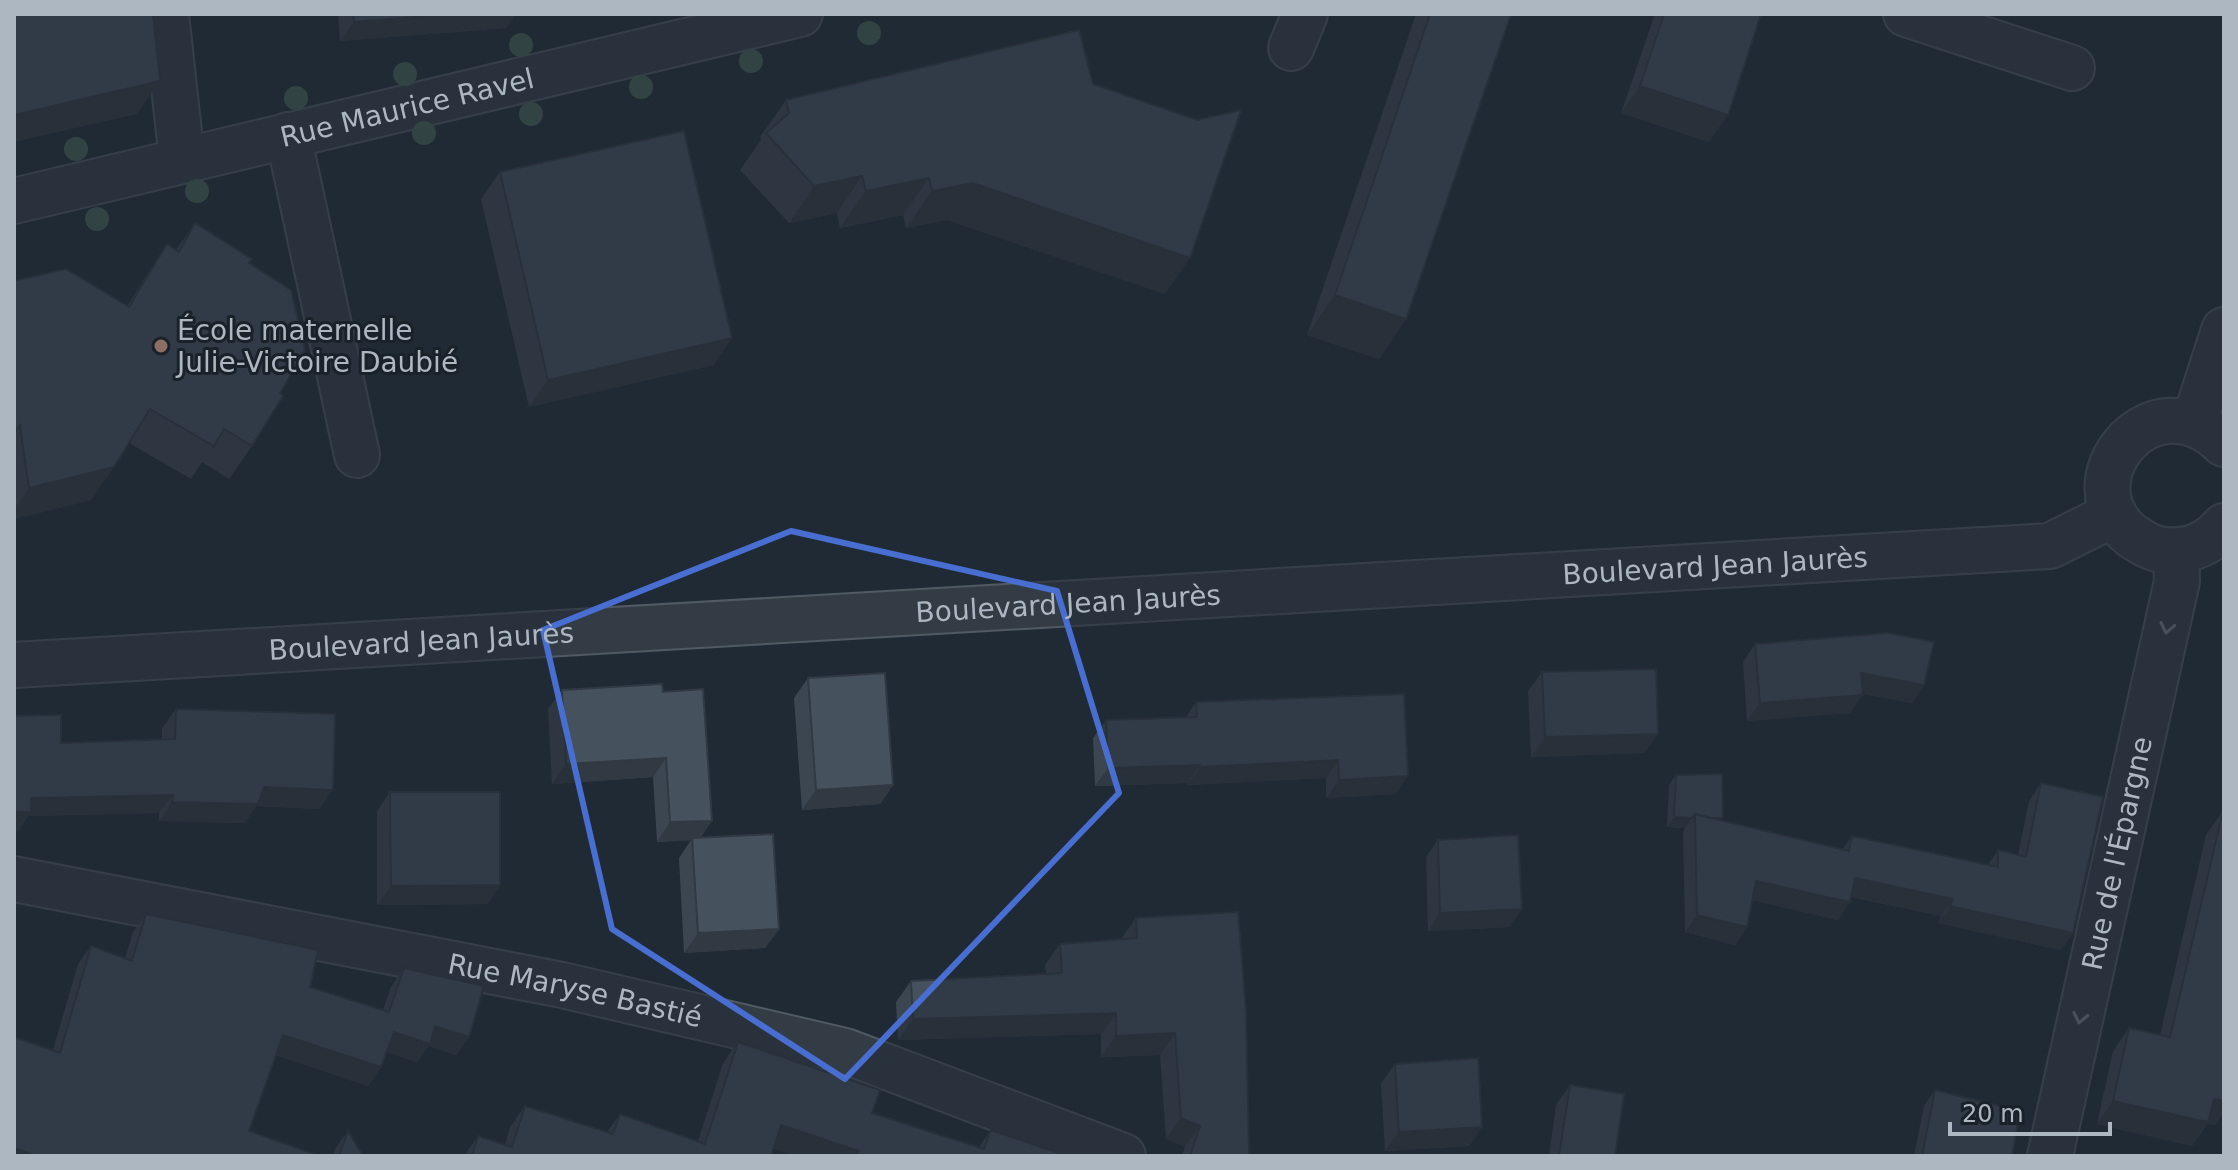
<svg xmlns="http://www.w3.org/2000/svg" width="2238" height="1170" font-family="'DejaVu Sans',sans-serif">
<rect width="100%" height="100%" fill="#202a34"/>
<g fill="none" stroke-linecap="round" stroke-linejoin="round">
<defs>
<g id="minor">
<polyline points="166,14 182,160"/>
<polyline points="1906,14 2072,68"/>
<polyline points="1291,48 1305,14"/>
<polyline points="288,135 357,455"/>
<path id="s1" d="M14,201L800,14"/>
<polyline points="2194,423 2224,330"/>
<path d="M2224,444C2151,373 2065,482 2131,535C2141,542 2152,549 2164,550C2189,552 2208,545 2224,526"/>
<path id="s2" d="M14,665L2050,546L2114,514"/>
<path id="s3" d="M14,879L562,985L845,1051L1123,1156"/>
<path id="s4" d="M2050,1156L2177,581L2176,551"/>
</g>
</defs>
<use href="#minor" stroke="#505a63" stroke-width="48"/>
<use href="#minor" stroke="#333c45" stroke-width="44"/>
</g>
<g fill="#466353">
<circle cx="869" cy="33" r="12"/>
<circle cx="521" cy="45" r="12"/>
<circle cx="751" cy="61" r="12"/>
<circle cx="405" cy="74" r="12"/>
<circle cx="641" cy="87" r="12"/>
<circle cx="296" cy="98" r="12"/>
<circle cx="531" cy="114" r="12"/>
<circle cx="424" cy="133" r="12"/>
<circle cx="76" cy="149" r="12"/>
<circle cx="197" cy="191" r="12"/>
<circle cx="97" cy="219" r="12"/>
</g>
<g fill="#3c4651">
<polygon points="338,14 515,14 506,28 340,41"/>
<polygon points="1416,14 1511,14 1406,319 1379,359 1307,335"/>
<polygon points="1655,14 1761,14 1709,142 1621,113"/>
<polygon points="1093,84 1165,294 947,220 906,228 903,215 840,228 837,213 789,223 740,170 761,140 760,137 786,100"/>
<polygon points="500,172 732,338 713,365 529,407 481,199"/>
<polygon points="195,223 249,263 280,393 252,446 229,479 202,462 191,479 129,443 91,500 14,519 14,281 127,306 167,244 176,250"/>
<polygon points="1755,644 1924,685 1912,703 1863,694 1850,713 1747,721 1743,662"/>
<polygon points="1542,672 1658,734 1644,753 1531,757 1528,691"/>
<polygon points="808,678 893,785 880,804 802,810 794,698"/>
<polygon points="562,690 663,692 700,838 779,929 765,948 684,953 679,858 691,840 657,842 653,777 552,784 548,709"/>
<polygon points="1196,702 1408,776 1395,794 1326,798 1326,778 1187,785 1187,783 1095,786 1093,738 1106,720 1186,717"/>
<polygon points="176,709 320,809 256,806 245,823 159,821 159,813 28,816 18,831 14,831 14,716 61,743 162,740 162,728"/>
<polygon points="1676,775 1721,820 1842,850 1852,836 1988,865 1998,850 2018,855 2029,801 2041,783 2073,933 2061,950 1938,923 1941,916 1851,897 1850,902 1838,920 1752,900 1747,927 1735,945 1685,932 1683,831 1685,828 1667,827 1669,785"/>
<polygon points="390,792 500,885 487,904 377,905 377,811"/>
<polygon points="2223,811 2224,812 2224,1112 2215,1125 2207,1124 2192,1146 2097,1124 2113,1051 2129,1028 2160,1035 2206,835"/>
<polygon points="1438,840 1510,927 1428,931 1426,857"/>
<polygon points="146,914 310,987 383,1010 391,987 404,968 469,1037 456,1055 428,1046 417,1062 387,1052 381,1067 368,1086 276,1055 14,1156 53,1050 78,964 91,946 125,959 133,932"/>
<polygon points="1136,918 1249,1156 1182,1156 1185,1147 1166,1139 1160,1055 1101,1057 1101,1034 898,1040 896,1002 911,981 1046,974 1045,965 1060,944 1121,939"/>
<polygon points="738,1042 872,1113 979,1147 991,1130 1067,1156 796,1156 773,1148 771,1156 464,1156 478,1136 505,1145 510,1127 525,1106 607,1132 620,1114 698,1141 723,1063"/>
<polygon points="1395,1064 1482,1127 1469,1146 1385,1151 1381,1083"/>
<polygon points="1570,1085 1615,1156 1549,1156 1556,1105"/>
<polygon points="1935,1090 2012,1156 1914,1156 1924,1106"/>
<polygon points="348,1131 363,1156 333,1156 335,1149"/>
</g>
<g fill="#313942">
<polygon points="450,14 515,14 506,28 340,41 354,22"/>
<polygon points="160,81 137,114 14,142 14,115"/>
<polygon points="1640,86 1728,115 1709,142 1621,113"/>
<polygon points="862,176 837,213 789,223 814,186"/>
<polygon points="929,178 903,215 840,228 866,191"/>
<polygon points="973,183 1190,258 1165,294 947,220 906,228 932,191"/>
<polygon points="1335,295 1406,319 1379,359 1307,335"/>
<polygon points="732,338 713,365 529,407 548,380"/>
<polygon points="114,467 91,500 14,519 14,509 29,488"/>
<polygon points="1861,673 1924,685 1912,703 1849,691"/>
<polygon points="1863,695 1850,713 1747,721 1760,703"/>
<polygon points="1658,734 1644,753 1531,757 1545,737"/>
<polygon points="666,758 653,777 552,784 566,764"/>
<polygon points="1338,760 1326,778 1187,785 1200,767"/>
<polygon points="1200,765 1187,783 1095,786 1108,768"/>
<polygon points="1408,776 1395,794 1326,798 1339,780"/>
<polygon points="893,785 880,804 802,810 816,790"/>
<polygon points="264,787 333,790 320,809 256,806 245,823 159,821 172,802"/>
<polygon points="173,795 159,813 28,816 18,831 14,831 14,812 31,798"/>
<polygon points="1674,817 1692,818 1685,828 1667,827"/>
<polygon points="712,821 699,840 657,842 670,822"/>
<polygon points="1855,878 1953,899 1941,916 1843,895"/>
<polygon points="1756,881 1850,902 1838,920 1744,898"/>
<polygon points="500,885 487,904 377,905 391,886"/>
<polygon points="1950,906 2073,933 2061,950 1938,923"/>
<polygon points="1522,909 1510,927 1428,931 1440,913"/>
<polygon points="1697,915 1747,927 1735,945 1685,932"/>
<polygon points="779,929 765,948 684,953 698,933"/>
<polygon points="1116,1013 1101,1034 898,1040 913,1019"/>
<polygon points="435,1026 469,1037 456,1055 428,1046 417,1062 381,1050 394,1032"/>
<polygon points="1175,1033 1160,1055 1101,1057 1116,1036"/>
<polygon points="283,1035 381,1067 368,1086 270,1053"/>
<polygon points="2214,1099 2224,1101 2224,1112 2215,1125 2207,1124 2192,1146 2097,1124 2113,1101"/>
<polygon points="1181,1118 1200,1126 1185,1147 1166,1139"/>
<polygon points="781,1125 859,1151 856,1156 796,1156 766,1146"/>
<polygon points="1482,1127 1469,1146 1385,1151 1399,1132"/>
<polygon points="14,1148 37,1156 14,1156"/>
</g>
<g fill="#46515e" stroke="#313942" stroke-width="2">
<polygon points="14,14 153,14 160,81 14,115"/>
<polygon points="353,14 450,14 354,22"/>
<polygon points="1430,14 1511,14 1406,319 1335,295"/>
<polygon points="1664,14 1761,14 1728,115 1640,86"/>
<polygon points="1079,30 1093,84 1197,120 1241,110 1190,258 973,183 932,191 929,178 866,191 862,176 814,186 766,133 789,113 786,100"/>
<polygon points="684,131 732,338 548,380 500,172"/>
<polygon points="195,223 252,259 249,263 291,290 305,350 280,393 283,396 252,446 224,429 214,446 150,409 114,467 29,488 20,425 14,434 14,281 66,269 129,307 167,244 179,252"/>
<polygon points="1888,633 1934,642 1924,685 1861,673 1863,695 1760,703 1755,644"/>
<polygon points="1656,669 1658,734 1545,737 1542,672"/>
<polygon points="885,673 893,785 816,790 808,678"/>
<polygon points="662,684 663,692 703,689 712,821 670,822 666,758 566,764 562,690"/>
<polygon points="1404,694 1408,776 1339,780 1338,760 1200,767 1200,765 1108,768 1106,720 1197,717 1196,702"/>
<polygon points="176,709 335,714 333,790 264,787 258,804 172,802 173,795 31,798 31,812 14,812 14,716 61,715 61,743 175,739"/>
<polygon points="1722,774 1723,818 1711,818 1695,814 1692,818 1674,817 1676,775"/>
<polygon points="2041,783 2103,797 2073,933 1950,906 1953,899 1855,878 1850,902 1756,881 1747,927 1697,915 1695,814 1849,851 1852,836 1998,867 1998,850 2026,857"/>
<polygon points="390,792 500,792 500,885 391,886"/>
<polygon points="2223,811 2224,812 2224,1101 2214,1099 2208,1122 2113,1101 2129,1028 2170,1037"/>
<polygon points="773,834 779,929 698,933 692,838"/>
<polygon points="1518,835 1522,909 1440,913 1438,840"/>
<polygon points="1238,912 1246,1013 1249,1156 1190,1156 1200,1126 1181,1118 1175,1033 1116,1036 1116,1013 913,1019 911,981 1062,973 1060,944 1137,938 1136,918"/>
<polygon points="146,914 318,950 310,987 389,1012 404,968 484,986 469,1037 435,1026 430,1044 394,1032 381,1067 283,1035 249,1131 319,1156 37,1156 14,1148 14,1037 60,1053 91,946 132,961"/>
<polygon points="738,1042 880,1090 872,1113 984,1149 991,1130 1067,1156 857,1156 859,1151 781,1125 771,1156 472,1156 478,1136 512,1147 525,1106 613,1134 620,1114 705,1144"/>
<polygon points="1478,1058 1482,1127 1399,1132 1395,1064"/>
<polygon points="1570,1085 1624,1094 1615,1156 1559,1156"/>
<polygon points="1935,1090 2020,1111 2012,1156 1922,1156"/>
<polygon points="348,1131 363,1156 339,1156"/>
</g>
<defs><path id="oneway-chevron" d="M-2-3.5L2.5 0L-2 3.5" fill="none" stroke-width="1.6" stroke-linecap="round" stroke-linejoin="round" transform="scale(2)"/></defs>
<g stroke="#76808a">
<use href="#oneway-chevron" transform="translate(2167 628) rotate(102)"/>
<use href="#oneway-chevron" transform="translate(2080 1018) rotate(102)"/>
</g>
<path d="M0 0H2238V1170H0ZM791,531L1057,591L1119,793L845,1079L612,929L543,630Z" fill="#202a34" fill-opacity=".55" fill-rule="evenodd"/>
<path fill="none" stroke="#486ed1" stroke-width="6" stroke-linejoin="round" d="M791,531L1057,591L1119,793L845,1079L612,929L543,630Z"/>
<circle fill="#8d6e63" stroke="#192129" stroke-width="3" cx="161" cy="346" r="8"/>
<g text-anchor="middle" dominant-baseline="central" stroke-width="6" stroke-linejoin="round" paint-order="stroke">
<g font-size="28" fill="#adb7c2" stroke="#192129">
<text stroke="none"><textPath href="#s1" startOffset="404">Rue Maurice Ravel</textPath></text>
<text stroke="none"><textPath href="#s2" startOffset="1704">Boulevard Jean Jaurès</textPath></text>
<text stroke="none"><textPath href="#s2" startOffset="1056">Boulevard Jean Jaurès</textPath></text>
<text stroke="none"><textPath href="#s2" startOffset="408">Boulevard Jean Jaurès</textPath></text>
<text stroke="none"><textPath href="#s4" startOffset="310">Rue de l'Épargne</textPath></text>
<text stroke="none"><textPath href="#s3" startOffset="572">Rue Maryse Bastié</textPath></text>
</g>
<g font-size="28" fill="#adb7c2" stroke="#192129" text-anchor="start">
<text x="177" y="330">École maternelle<tspan x="177" dy="32">Julie-Victoire Daubié</tspan></text>
</g>
</g>
<rect width="2238" height="1170" fill="none" stroke="#adb7c2" stroke-width="32"/>
<path d="M1950 1122v12h160v-12" fill="none" stroke="#adb7c2" stroke-width="4"/>
<text x="1962" y="1122" font-size="24" fill="#adb7c2" stroke="#192129" stroke-width="6" paint-order="stroke">20 m</text>
</svg>
